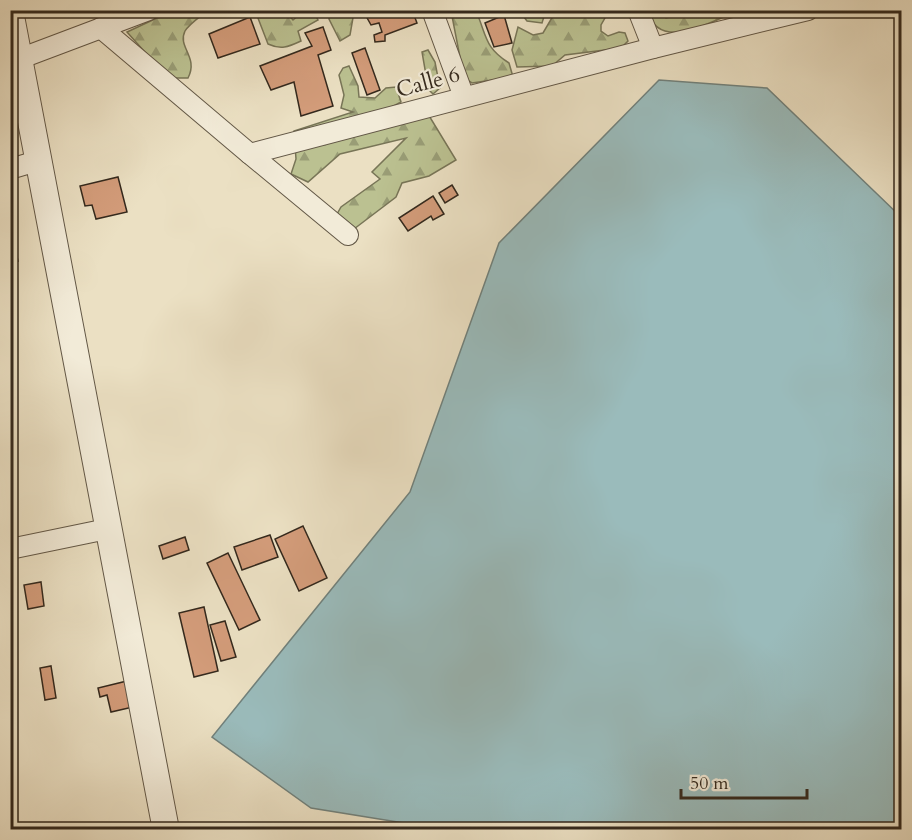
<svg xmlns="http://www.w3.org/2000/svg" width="912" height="840" font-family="Cardo,serif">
<defs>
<pattern id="forest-firs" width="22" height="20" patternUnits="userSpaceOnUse" patternTransform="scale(1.5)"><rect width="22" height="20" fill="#bbc191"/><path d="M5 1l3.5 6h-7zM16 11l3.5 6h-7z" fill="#999d76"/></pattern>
</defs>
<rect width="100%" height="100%" fill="#ebe0c3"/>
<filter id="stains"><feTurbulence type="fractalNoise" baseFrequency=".00333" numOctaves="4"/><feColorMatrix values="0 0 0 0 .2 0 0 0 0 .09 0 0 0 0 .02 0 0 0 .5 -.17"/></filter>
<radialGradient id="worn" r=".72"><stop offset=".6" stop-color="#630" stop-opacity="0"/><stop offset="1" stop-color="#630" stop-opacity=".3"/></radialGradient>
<g fill="url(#forest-firs)" stroke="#787557" stroke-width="1.5">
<polygon points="546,10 542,23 527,21 520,12"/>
<path d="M186,11H207C201,16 189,24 185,31C177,47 199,57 188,78H168L127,32L157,18Z"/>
<path d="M238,11H285L293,20L304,11H313L318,20L298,31L301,41C288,47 281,50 268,44L256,13Z"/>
<polygon points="330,11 354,12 350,35 340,41 329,19"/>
<path d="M451,11H476C487,36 484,47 509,63L513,77L472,83L464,78Z"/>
<polygon points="552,11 609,11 601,25 601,31 608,36 619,32 625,33 628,41 621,48 565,55 552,66 517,67 512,50 518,27 533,35 543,33 553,16"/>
<path d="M647,11H659L666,18L692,11H737C710,22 660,53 647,11Z"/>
<polygon points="428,50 435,62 440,88 433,94 421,82 426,75 422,52"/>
<polygon points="349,66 358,86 359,97 375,98 386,88 396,87 401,102 388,109 428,114 456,160 429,176 402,183 396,197 354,229 333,221 341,207 380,179 372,172 406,138 340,154 308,182 291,174 296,159 294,131 353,112 341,108 344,95 339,75 343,68"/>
</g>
<polygon fill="#9abbbb" stroke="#71817c" stroke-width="1.5" points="659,80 767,88 901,217 901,829 441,829 311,808 212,737 410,492 499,243"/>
<g fill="#d39c7a" stroke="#34291d" stroke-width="1.5">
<polygon points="382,10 412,10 417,23 385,35 385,41 375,42 374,35 382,32 379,23 371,25 366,16"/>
<polygon points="504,15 512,43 494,47 485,23"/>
<polygon points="250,17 260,44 218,58 209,34"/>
<polygon points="323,27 331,50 318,55 333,106 301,116 294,82 271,90 260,66 312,46 305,33"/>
<polygon points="365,48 380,90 367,95 352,53"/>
<polygon points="118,177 127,212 96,219 92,205 85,206 80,186"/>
<polygon points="452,185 458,195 445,203 439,193"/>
<polygon points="433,196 444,214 433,220 431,216 408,231 399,218"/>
<polygon points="14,243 18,261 10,262 10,244"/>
<polygon points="303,526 327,578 299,591 275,539"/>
<polygon points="270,535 278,557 242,570 234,547"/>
<polygon points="185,537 189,550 163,559 159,546"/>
<polygon points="228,553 260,620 239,630 207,563"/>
<polygon points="41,582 44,606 28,609 24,585"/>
<polygon points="204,607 218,671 194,677 179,613"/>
<polygon points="225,621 236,657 221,661 210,625"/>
<polygon points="51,666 56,698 45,700 40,668"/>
<polygon points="127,681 133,707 111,712 107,695 100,697 98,688"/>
</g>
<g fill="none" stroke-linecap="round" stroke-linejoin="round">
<defs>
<g id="minor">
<polyline points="432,10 464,97"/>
<polyline points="638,10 653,48"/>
<polyline points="101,28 250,154 653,48 808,10"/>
<polyline points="19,59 149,10"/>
<polyline points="250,154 348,235"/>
<polyline points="10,169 37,161"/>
<polyline points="10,549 107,529"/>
</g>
<polyline id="tertiary" points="10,11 166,830"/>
</defs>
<use href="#minor" stroke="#625746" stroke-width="22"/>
<use href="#tertiary" stroke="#625746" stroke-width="28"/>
<use href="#minor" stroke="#f2ebd8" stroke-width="20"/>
<use href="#tertiary" stroke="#f2ebd8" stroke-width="26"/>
</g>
<g text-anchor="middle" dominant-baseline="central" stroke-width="4.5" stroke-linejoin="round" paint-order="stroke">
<g font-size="22" fill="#34291d" stroke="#f2ebd8">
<text transform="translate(428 82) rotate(-15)">Calle 6</text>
</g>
</g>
<rect width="912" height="840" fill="none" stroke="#ebe0c3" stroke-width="36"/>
<rect x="12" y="12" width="888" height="816" fill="none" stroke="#34291d" stroke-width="3"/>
<rect x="18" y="18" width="876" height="804" fill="none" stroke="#34291d" stroke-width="1.5"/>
<path d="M681 789v9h126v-9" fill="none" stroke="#34291d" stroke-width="3"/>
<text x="690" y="789" font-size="18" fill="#34291d" stroke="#f2ebd8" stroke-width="4.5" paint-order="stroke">50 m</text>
<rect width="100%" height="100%" filter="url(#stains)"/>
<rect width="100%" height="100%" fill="url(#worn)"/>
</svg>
